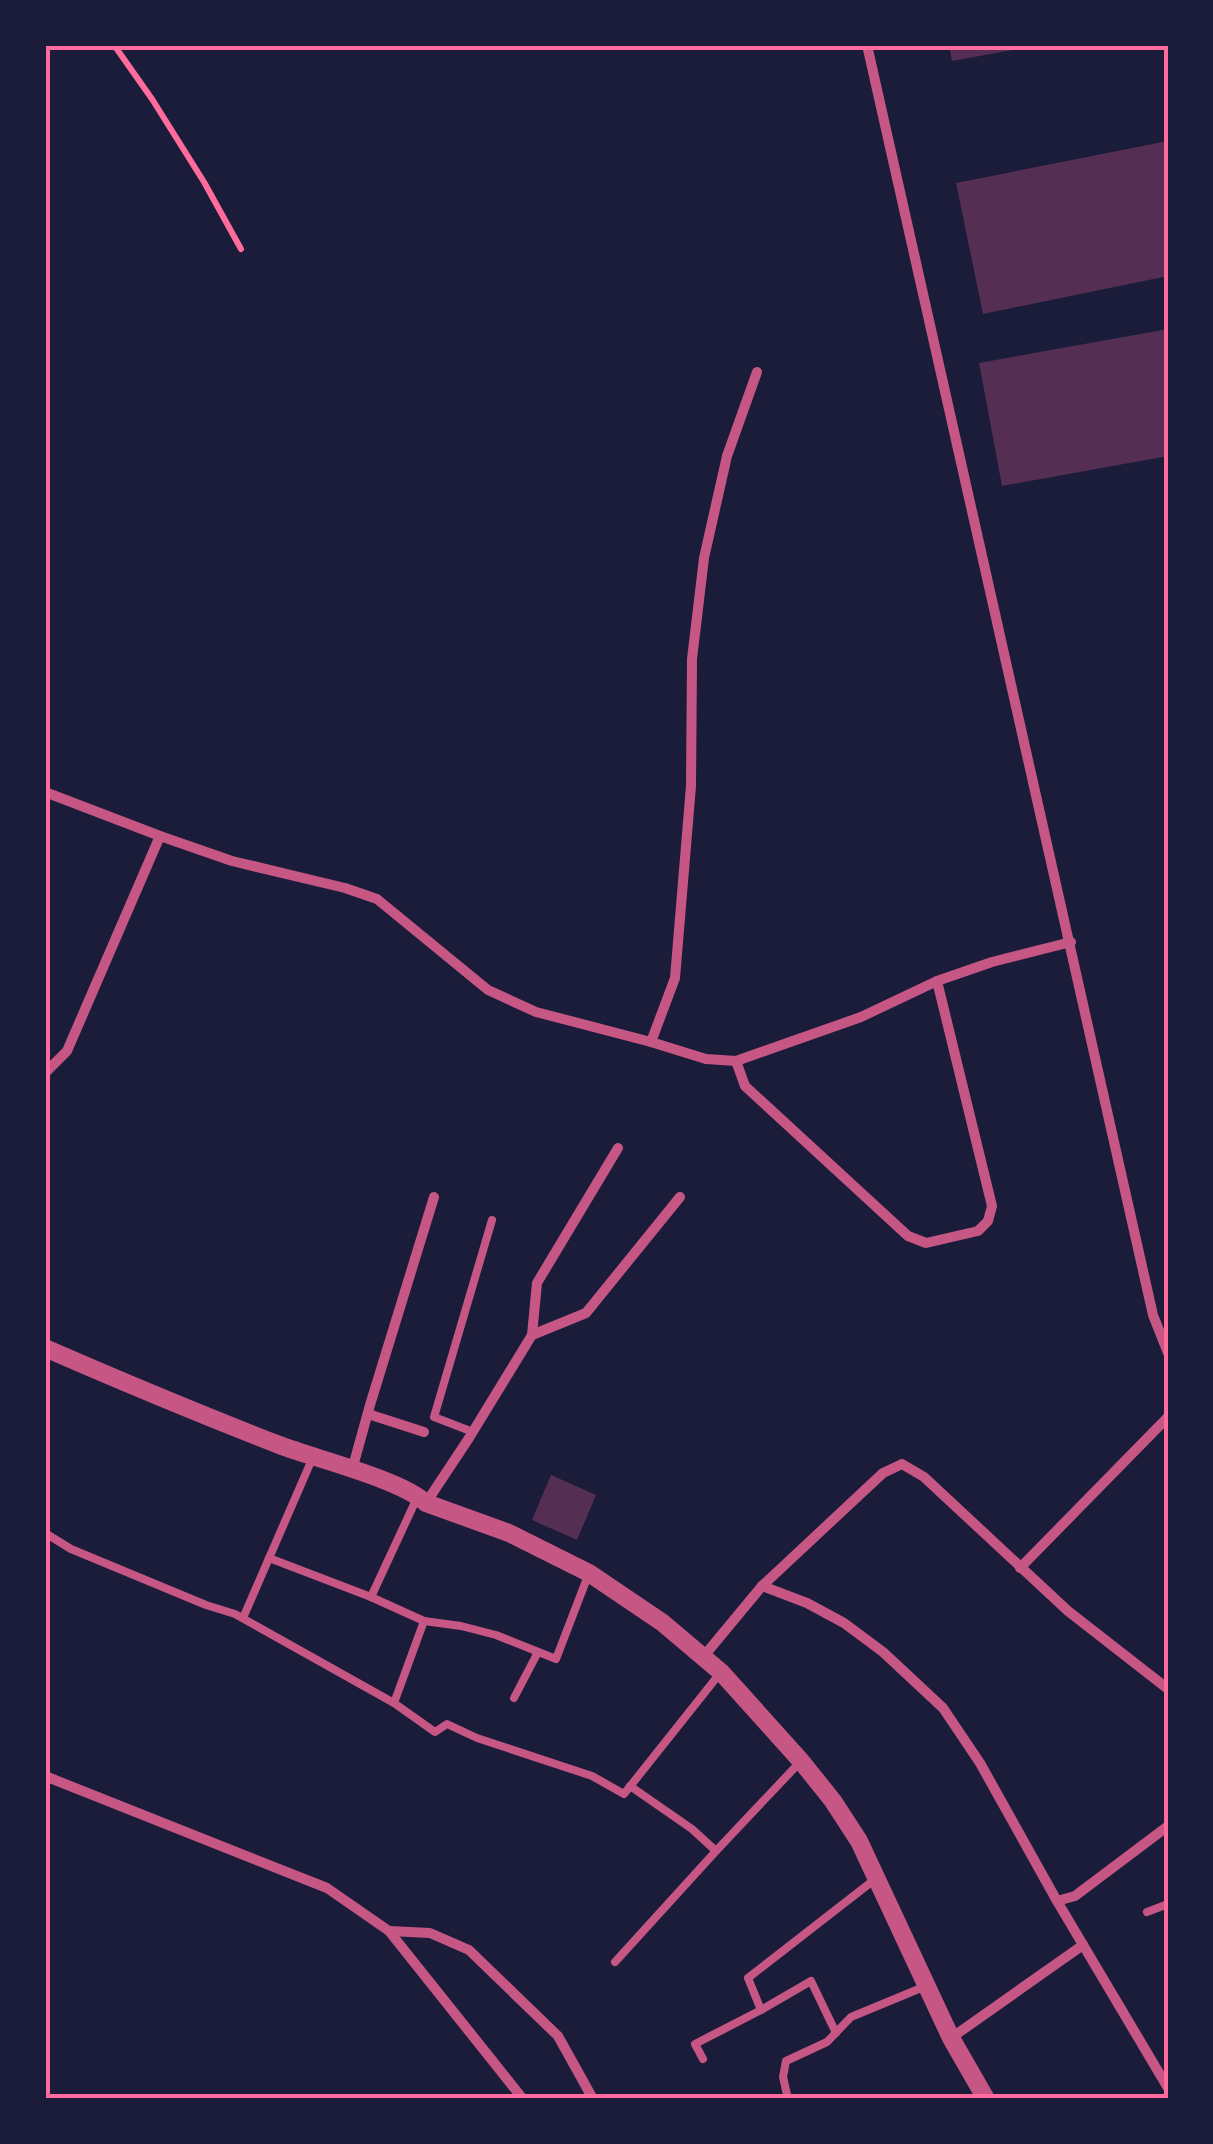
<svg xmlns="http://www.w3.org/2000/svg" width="1213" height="2144" font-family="'IBM Plex Sans',sans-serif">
<rect width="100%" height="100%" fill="#1b1b3a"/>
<g fill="#542f53">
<polygon points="949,45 1029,45 1029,47 952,61"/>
<polygon points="1168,141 1168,276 983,314 956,183"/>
<polygon points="1168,329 1168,456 1002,486 979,363"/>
<polygon points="551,1475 596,1495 577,1540 532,1520"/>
</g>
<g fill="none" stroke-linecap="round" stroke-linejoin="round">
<polyline stroke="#ff6b9d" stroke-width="6" points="114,45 152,99 204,182 241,249"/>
<g stroke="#c65784" stroke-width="8">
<polyline points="473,1432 434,1417 492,1220"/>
<polyline points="45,1533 71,1549 206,1605 235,1614 394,1703 435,1732 447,1724 477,1738 592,1776 624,1794 721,1672"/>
<polyline points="269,1558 371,1597 424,1621 461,1626 496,1635 556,1659 589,1573"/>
<polyline points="371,1597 416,1500"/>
<polyline points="243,1618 313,1457"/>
<polyline points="514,1698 538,1652"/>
<polyline points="394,1703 424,1621"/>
<polyline points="630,1786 692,1829 716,1851 801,1761"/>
<polyline points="1147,1912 1168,1904"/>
<polyline points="615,1962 716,1851"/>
<polyline points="761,2010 811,1981 836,2033"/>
<polyline points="703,2059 695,2044 761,2010 748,1978 874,1880"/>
<polyline points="788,2099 783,2077 786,2061 827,2042 851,2017 926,1986"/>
</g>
<g stroke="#c65784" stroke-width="10">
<polyline points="867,45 1153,1315 1168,1353"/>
<polyline points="45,792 160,836 232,861 345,888 377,899 488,990 536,1012 651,1042 706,1059 736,1061 861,1017 937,981 992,962 1071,942"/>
<polyline points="651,1042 675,978 691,786 692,659 704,558 727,456 757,372"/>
<polyline points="736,1061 745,1086 908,1236 926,1243 978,1231 988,1221 992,1206 937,981"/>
<polyline points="45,1073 67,1051 160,836"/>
<polyline points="618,1148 537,1283 532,1335 586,1313 680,1197"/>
<polyline points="368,1414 424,1432"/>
<polyline points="352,1470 370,1405 434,1197"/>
<polyline points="426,1503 469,1438 532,1335"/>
<polyline points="1020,1568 1168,1417"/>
<polyline points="762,1586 807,1603 844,1623 883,1652 943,1708 980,1763 1057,1901 1168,2088"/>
<polyline points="704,1656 762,1586 883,1473 902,1464 924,1477 1068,1611 1168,1689"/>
<polyline points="45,1776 327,1888 389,1931 523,2099"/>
<polyline points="1057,1901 1075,1896 1168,1826"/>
<polyline points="389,1931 430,1933 469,1950 558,2036 593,2099"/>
<polyline points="951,2038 1083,1945"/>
</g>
<path stroke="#c65784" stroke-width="18" d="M45,1348C123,1382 202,1415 282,1446C317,1459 402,1480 426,1503L509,1533L589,1573L663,1623L721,1672L801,1761L833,1801L859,1841L951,2038L986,2099"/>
</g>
<rect width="1213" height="2144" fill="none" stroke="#1b1b3a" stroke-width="95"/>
<rect x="48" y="48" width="1118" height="2048" fill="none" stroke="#ff6b9d" stroke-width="4"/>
</svg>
